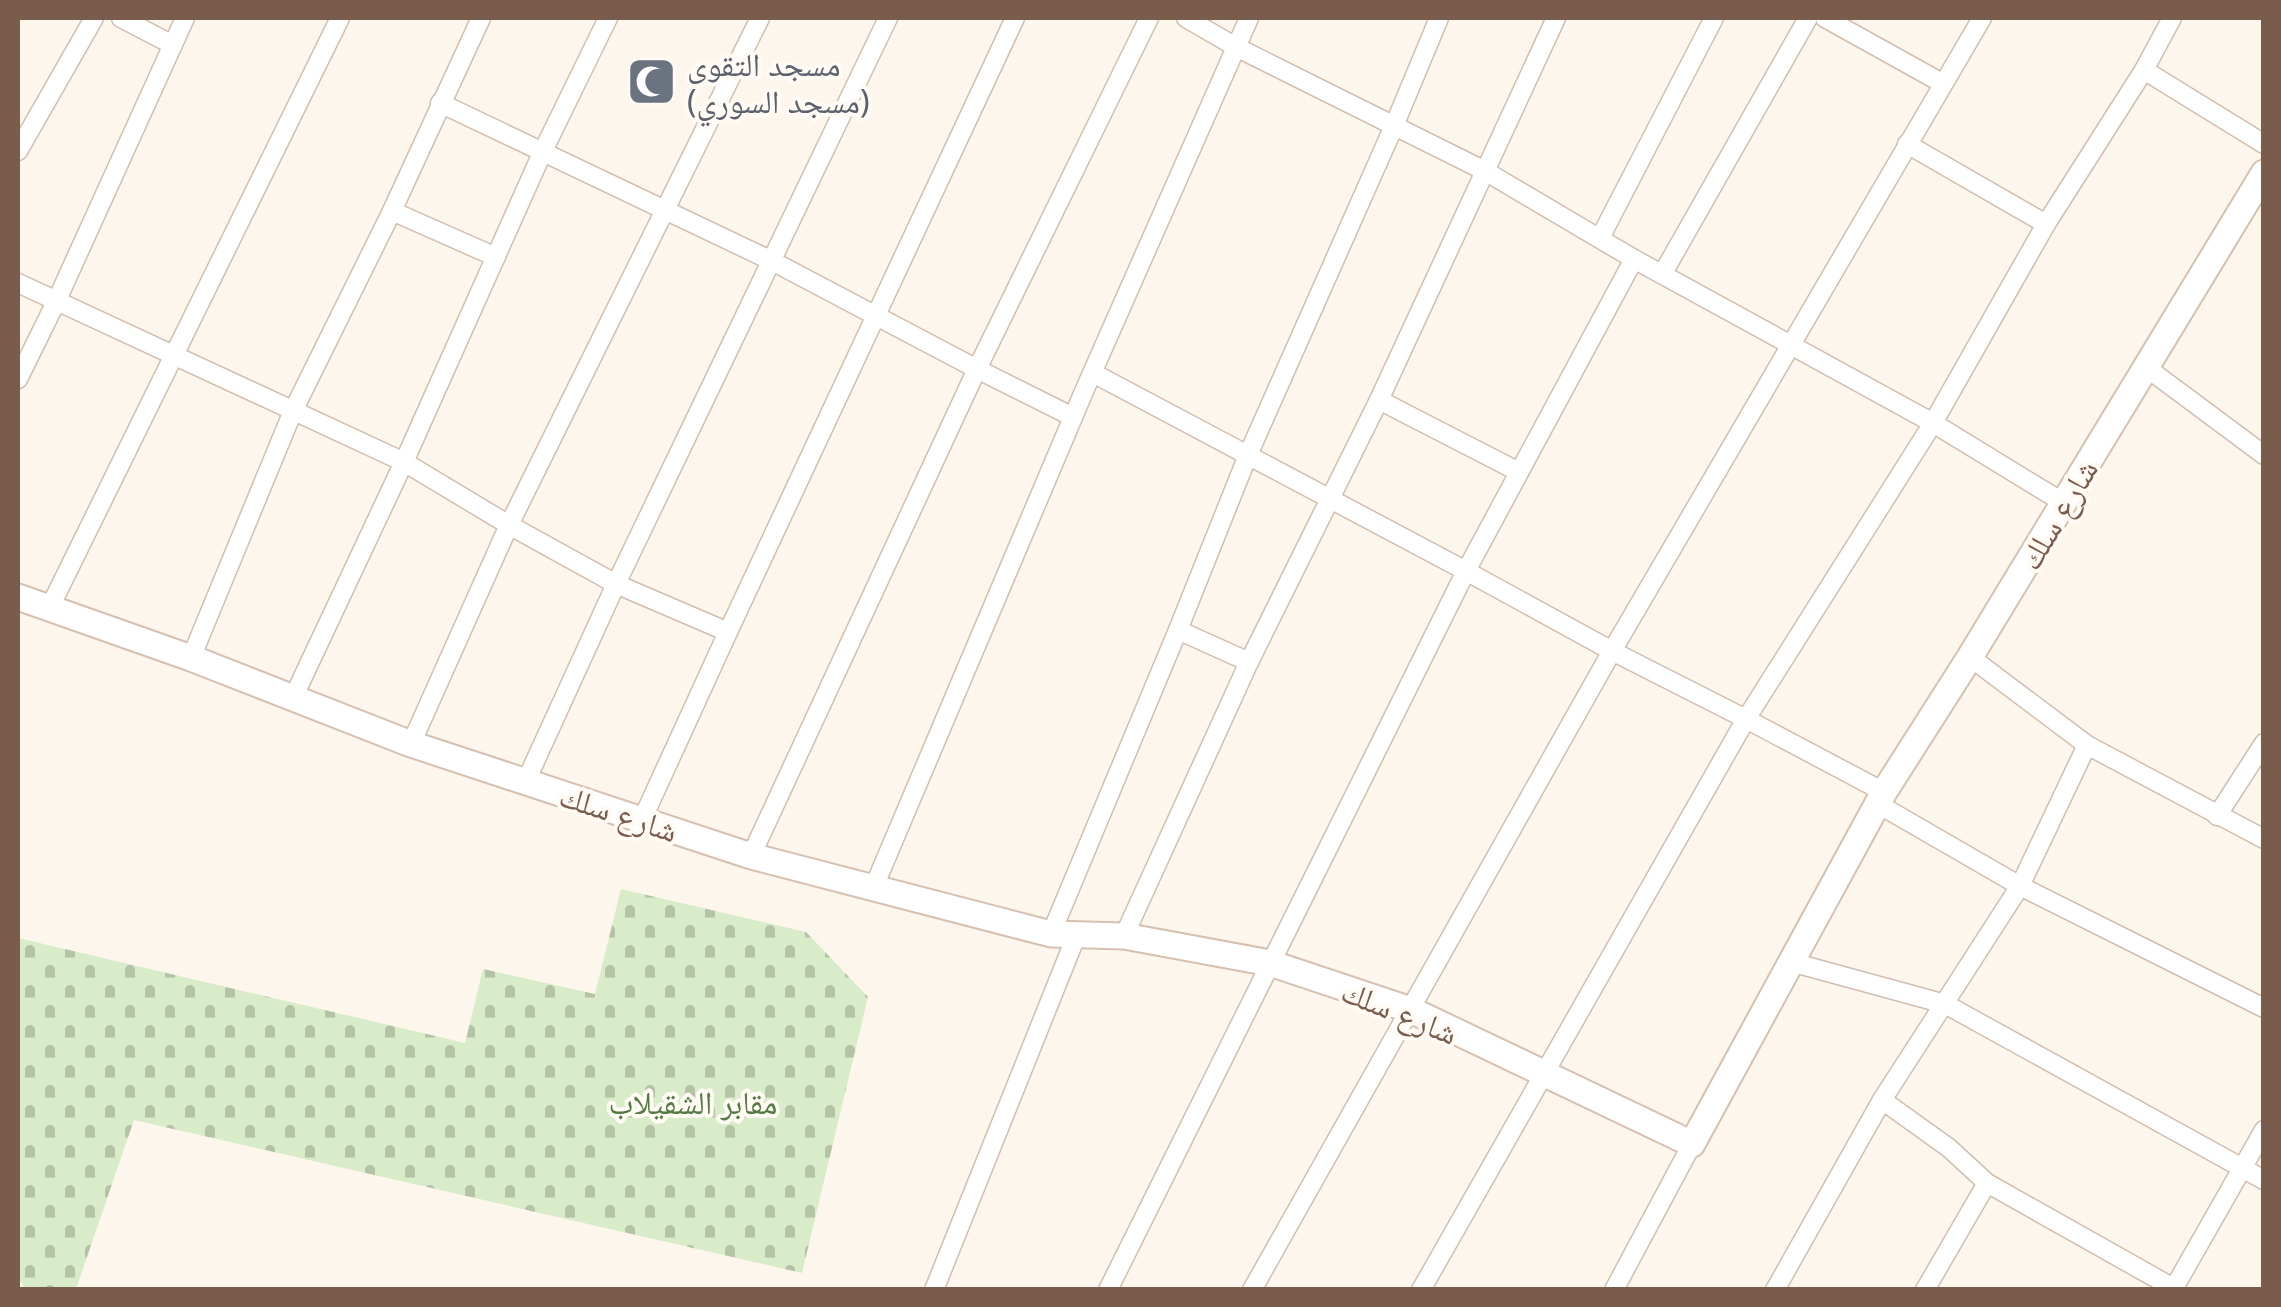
<svg xmlns="http://www.w3.org/2000/svg" width="2281" height="1307" font-family="'Noto Sans','Noto Naskh Arabic',sans-serif">
<defs>
<pattern id="cemetery-stones" width="16" height="16" patternUnits="userSpaceOnUse" patternTransform="scale(2.5)"><rect width="16" height="16" fill="#d8ecc9"/><path d="M2 7V4a2 2 0 0 1 4 0v3zM10 15v-3a2 2 0 0 1 4 0v3z" fill="#b4c2a5"/></pattern>
</defs>
<rect width="100%" height="100%" fill="#fdf6ec"/>
<polygon fill="url(#cemetery-stones)" points="621,889 806,932 868,997 802,1273 134,1120 76,1289 25,1289 18,1277 18,938 465,1043 483,969 595,994"/>
<g fill="none" stroke-linecap="round" stroke-linejoin="round">
<defs>
<g id="street">
<polyline points="121,18 173,45"/>
<polyline points="1186,18 1236,47 1485,171 1634,259 1933,423 2064,503"/>
<polyline points="1825,18 1942,83"/>
<polyline points="2144,70 2264,144"/>
<polyline points="440,103 772,261 977,369 1073,417"/>
<polyline points="1907,144 2046,224"/>
<polyline points="18,151 94,18"/>
<polyline points="392,211 496,257"/>
<polyline points="1600,238 1714,18"/>
<polyline points="1663,273 1808,18"/>
<polyline points="18,283 404,462 509,525 616,584 728,632"/>
<polyline points="2147,368 2264,455"/>
<polyline points="1093,373 1466,571 1612,651 1746,719 1884,792"/>
<polyline points="18,379 56,302 185,18"/>
<polyline points="1379,400 1519,472"/>
<polyline points="49,609 340,18"/>
<polyline points="1178,630 1249,662"/>
<polyline points="1970,657 2087,745 2264,839"/>
<polyline points="191,658 293,411 392,211 481,18"/>
<polyline points="293,698 404,462 543,151 608,18"/>
<polyline points="411,744 509,525 760,18"/>
<polyline points="526,781 616,584 888,18"/>
<polyline points="1878,804 2020,886 2264,1008"/>
<polyline points="2217,816 2264,743"/>
<polyline points="642,820 728,632 1015,18"/>
<polyline points="751,856 977,369 1149,18"/>
<polyline points="873,889 1085,389 1249,18"/>
<polyline points="1051,934 1178,630 1248,455 1394,126 1439,18"/>
<polyline points="1124,936 1249,662 1379,400 1556,18"/>
<polyline points="1791,962 1945,1004 2264,1180"/>
<polyline points="1882,1100 1949,1148 1987,1183 2177,1290"/>
<polyline points="2174,1288 2264,1130"/>
<polyline points="934,1290 1077,934"/>
<polyline points="1108,1290 1466,571 1634,259"/>
<polyline points="1252,1290 1612,651 1982,18"/>
<polyline points="1421,1290 1746,719 1933,423 2046,224 2144,70 2172,18"/>
<polyline points="1614,1290 1692,1144"/>
<polyline points="1775,1290 1882,1100 2020,886 2087,745"/>
<polyline points="1925,1290 1987,1183"/>
</g>
<polyline id="secondary" points="18,597 191,658 411,744 751,856 1051,934 1124,936 1270,963 1411,1010 1692,1144 1884,792 1970,657 2264,173"/>
</defs>
<use href="#street" stroke="#d1beb0" stroke-width="21"/>
<use href="#secondary" stroke="#d6c0b0" stroke-width="29"/>
<use href="#street" stroke="#fff" stroke-width="18"/>
<use href="#secondary" stroke="#fff" stroke-width="25"/>
</g>
<defs>
<symbol id="mosque-square" viewBox="-11 -11 22 22"><rect x="-9" y="-9" width="18" height="18" rx="4" fill="#6b7280" stroke="#fffaf3"/><path d="M3.5-4.9A6 6 0 1 0 3.5 4.9A5 5 0 1 1 3.5-4.9Z" fill="#fff"/></symbol>
</defs>
<g fill-rule="evenodd">
<use href="#mosque-square" x="624" y="54" width="55" height="55"/>
</g>
<g text-anchor="middle" dominant-baseline="central" stroke-width="8" stroke-linejoin="round" paint-order="stroke">
<g font-size="32" fill="#5b616d" stroke="#fffaf3" text-anchor="start">
<text x="687" y="63">مسجد التقوى<tspan x="687" dy="37">(مسجد السوري)</tspan></text>
</g>
<g font-size="32" fill="#7a5c4d" stroke="#fffaf3">
<text transform="translate(2057 514) rotate(-59)">شارع سلك</text>
<text transform="translate(619 812) rotate(18)">شارع سلك</text>
<text transform="translate(1400 1011) rotate(22)">شارع سلك</text>
</g>
<g font-size="32" fill="#537a41" stroke="#fffaf3">
<text x="693" y="1101">مقابر الشقيلاب</text>
</g>
</g>
<rect width="2281" height="1307" fill="none" stroke="#7a5c4d" stroke-width="40"/>
</svg>
